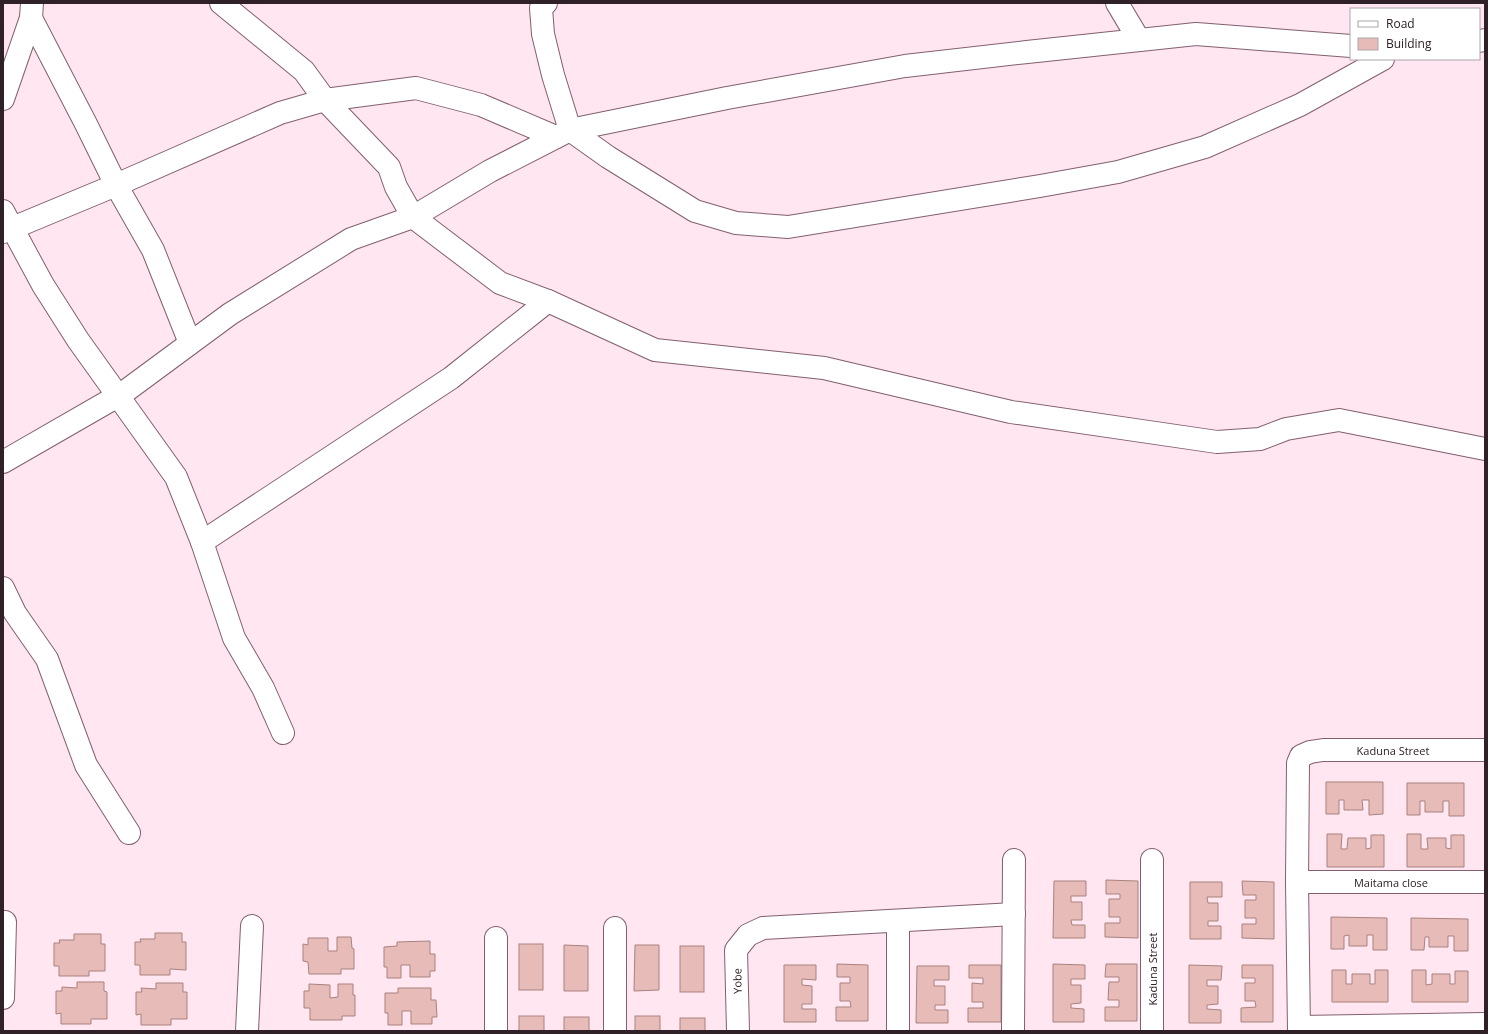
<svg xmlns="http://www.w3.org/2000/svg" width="1488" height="1034" font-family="'Open Sans',sans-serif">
<rect width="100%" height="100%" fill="#ffe6f0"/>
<g fill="#e7bcb8" stroke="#a9817e">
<polygon points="1326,782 1383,782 1383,814 1369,815 1369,800 1362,800 1363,810 1344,810 1344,800 1339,800 1339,814 1326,814"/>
<polygon points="1407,783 1464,783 1464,816 1449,816 1449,801 1443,801 1443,812 1425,812 1425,801 1420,801 1420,815 1407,815"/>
<polygon points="1327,834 1342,834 1341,849 1347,849 1348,838 1366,838 1366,849 1371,848 1371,835 1384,835 1384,867 1327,867"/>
<polygon points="1407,834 1421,834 1421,849 1428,849 1427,838 1446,838 1446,848 1451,849 1451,835 1464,835 1464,867 1407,867"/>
<polygon points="1106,880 1138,881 1138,938 1105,937 1105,923 1120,923 1120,917 1109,917 1109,899 1120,899 1120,894 1106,894"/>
<polygon points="1054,881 1086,881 1086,896 1071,896 1071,902 1082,902 1082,920 1071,920 1072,925 1085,925 1085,938 1053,938"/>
<polygon points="1242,881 1274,882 1274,939 1242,938 1242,924 1256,924 1256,918 1245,918 1245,900 1256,900 1256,895 1243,895"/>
<polygon points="1190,882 1222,882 1222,897 1207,897 1208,903 1218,903 1218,921 1208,921 1208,926 1221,926 1221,939 1190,939"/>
<polygon points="1331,917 1387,918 1387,950 1373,950 1373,935 1367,935 1367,946 1349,946 1349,935 1344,936 1344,949 1331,949"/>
<polygon points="1411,918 1468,919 1468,951 1454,951 1454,936 1448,936 1448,947 1429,947 1429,937 1425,937 1424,950 1411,950"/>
<polygon points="155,933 182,933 182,942 186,942 186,970 170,969 170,975 140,975 140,965 135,965 135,942 141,942 140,939 155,939"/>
<polygon points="74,934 101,934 101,944 105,944 105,971 89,971 89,976 59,976 59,966 54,966 54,943 60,943 59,940 74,940"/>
<polygon points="337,937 351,937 352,948 354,949 354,969 341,969 341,974 309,974 308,962 303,961 303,944 308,945 308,938 328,938 328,951 337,951"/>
<polygon points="430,941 430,954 435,954 435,971 430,971 430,977 410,977 410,965 401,965 401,978 387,978 387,967 384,967 384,947 397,946 397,942"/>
<rect x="519" y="944" width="24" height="46"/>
<polygon points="564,945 588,946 588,991 564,991"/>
<polygon points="635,945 659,945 659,990 634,991"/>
<rect x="680" y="946" width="24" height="46"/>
<polygon points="837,964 868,965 868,1021 836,1021 836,1007 851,1007 850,1001 840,1001 840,983 850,983 850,977 837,977"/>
<polygon points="1053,964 1085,965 1085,979 1071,979 1071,985 1081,985 1081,1003 1071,1004 1071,1008 1084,1009 1084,1022 1053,1022"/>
<polygon points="1106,964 1137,964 1137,1021 1105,1021 1105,1007 1119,1007 1119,1000 1108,1000 1109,982 1119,982 1119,977 1105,977"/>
<polygon points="784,965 816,965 816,980 802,979 802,985 812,986 812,1004 802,1004 802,1009 816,1009 816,1022 784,1022"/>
<polygon points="969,965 1001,965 1001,1022 968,1022 968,1008 983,1008 983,1002 972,1002 972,983 983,984 983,978 969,978"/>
<polygon points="1189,965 1222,966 1221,980 1207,980 1207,986 1218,986 1218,1004 1207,1005 1207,1009 1221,1010 1221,1023 1189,1023"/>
<polygon points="1242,965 1273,965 1273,1022 1241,1022 1241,1008 1256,1007 1255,1001 1245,1001 1245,983 1255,983 1255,978 1242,978"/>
<polygon points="917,966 949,966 949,980 934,980 934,986 945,986 945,1005 935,1005 935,1010 948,1010 948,1023 916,1023"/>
<polygon points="1332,970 1346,970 1346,984 1352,984 1352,974 1370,974 1370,984 1375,984 1375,970 1388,970 1388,1002 1332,1002"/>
<polygon points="1412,970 1426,970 1426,985 1432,984 1432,974 1450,974 1450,984 1455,984 1455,971 1468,971 1468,1002 1412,1002"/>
<polygon points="77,982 104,982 104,991 107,992 107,1019 91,1019 91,1024 61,1024 61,1013 56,1014 56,991 62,991 62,987 77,988"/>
<polygon points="156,983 183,983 183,992 187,992 187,1019 171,1019 171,1025 141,1025 141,1014 136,1015 136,992 142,992 141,988 156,989"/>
<polygon points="309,984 330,985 330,998 338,997 338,984 353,984 353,995 355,995 355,1016 342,1016 342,1020 310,1020 310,1008 304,1008 304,991 309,991"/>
<polygon points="398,988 431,988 431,1000 436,1000 437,1017 432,1017 432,1024 411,1024 411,1011 402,1011 402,1025 388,1025 388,1013 385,1013 385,993 398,993"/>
<rect x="519" y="1016" width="25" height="15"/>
<rect x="635" y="1016" width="25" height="15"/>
<rect x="564" y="1017" width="25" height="14"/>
<rect x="680" y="1018" width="25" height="13"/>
</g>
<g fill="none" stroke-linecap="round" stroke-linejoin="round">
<defs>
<g id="minor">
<polyline points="221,3 304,71 325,100 389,167 396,187 413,217 500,283 548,301 655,350 824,368 1011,412 1217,442 1260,439 1286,429 1339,420 1485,449"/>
<polyline points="546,3 541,8 543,34 553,75 570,130 608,157 695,211 736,223 788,227 1040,186 1118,172 1205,147 1300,105 1383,59"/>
<polyline points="1117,3 1139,40"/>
<polyline points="31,18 86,124 116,185 153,250 190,343"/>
<polyline points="1479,41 1485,40"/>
<polyline points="3,99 31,18 32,3"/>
<polyline points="3,211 43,285 78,340 176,477 202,542 234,638 263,688 283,733"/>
<polyline points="3,232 116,185 280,113 325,100 416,88 481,105 556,137"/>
<polyline points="3,462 123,393 230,314 351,239 413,217 490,171 570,130 727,98 905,66 1027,52 1196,34 1351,46"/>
<polyline points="202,542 451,378 548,301"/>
<polyline points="3,588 15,613 47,659 86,765 129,833"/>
<polyline points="1152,860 1152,1031"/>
<polyline points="1297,882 1485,882"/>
<polyline points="898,921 898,1031"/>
<polyline points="615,928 615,1031"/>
<polyline points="496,938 496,1031"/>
<polyline points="3,998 5,922"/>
<polyline points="1299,1027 1485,1024"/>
<polyline points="247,1031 252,926"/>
<polyline points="738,1031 736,950 748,935 763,928 1014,914"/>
<polyline points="1013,1031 1014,860"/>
<polyline points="1299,1031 1297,882 1298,763 1301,756 1310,752 1323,750 1485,750"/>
</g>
</defs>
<use href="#minor" stroke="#825f6f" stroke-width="24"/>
<use href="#minor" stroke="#fff" stroke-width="22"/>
</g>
<g text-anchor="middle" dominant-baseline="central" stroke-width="3" stroke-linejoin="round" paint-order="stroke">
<g font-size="11" fill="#2f2127" stroke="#fff">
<text x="1393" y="750">Kaduna Street</text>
<text x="1391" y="882">Maitama close</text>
<text transform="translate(1152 969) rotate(-90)">Kaduna Street</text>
<text transform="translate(737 981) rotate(-91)">Yobe</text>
</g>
</g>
<rect width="1488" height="1034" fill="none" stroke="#2f2127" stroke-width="8"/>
<rect x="1350" y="8" width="130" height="52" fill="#ffffff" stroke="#aca6a9"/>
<rect x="1358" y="21" width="20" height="6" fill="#ffffff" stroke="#aca6a9"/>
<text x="1386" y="28" font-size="12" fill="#2f2127">Road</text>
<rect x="1358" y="38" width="20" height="12" fill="#e7bcb8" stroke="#aca6a9"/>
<text x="1386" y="48" font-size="12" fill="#2f2127">Building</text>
</svg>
